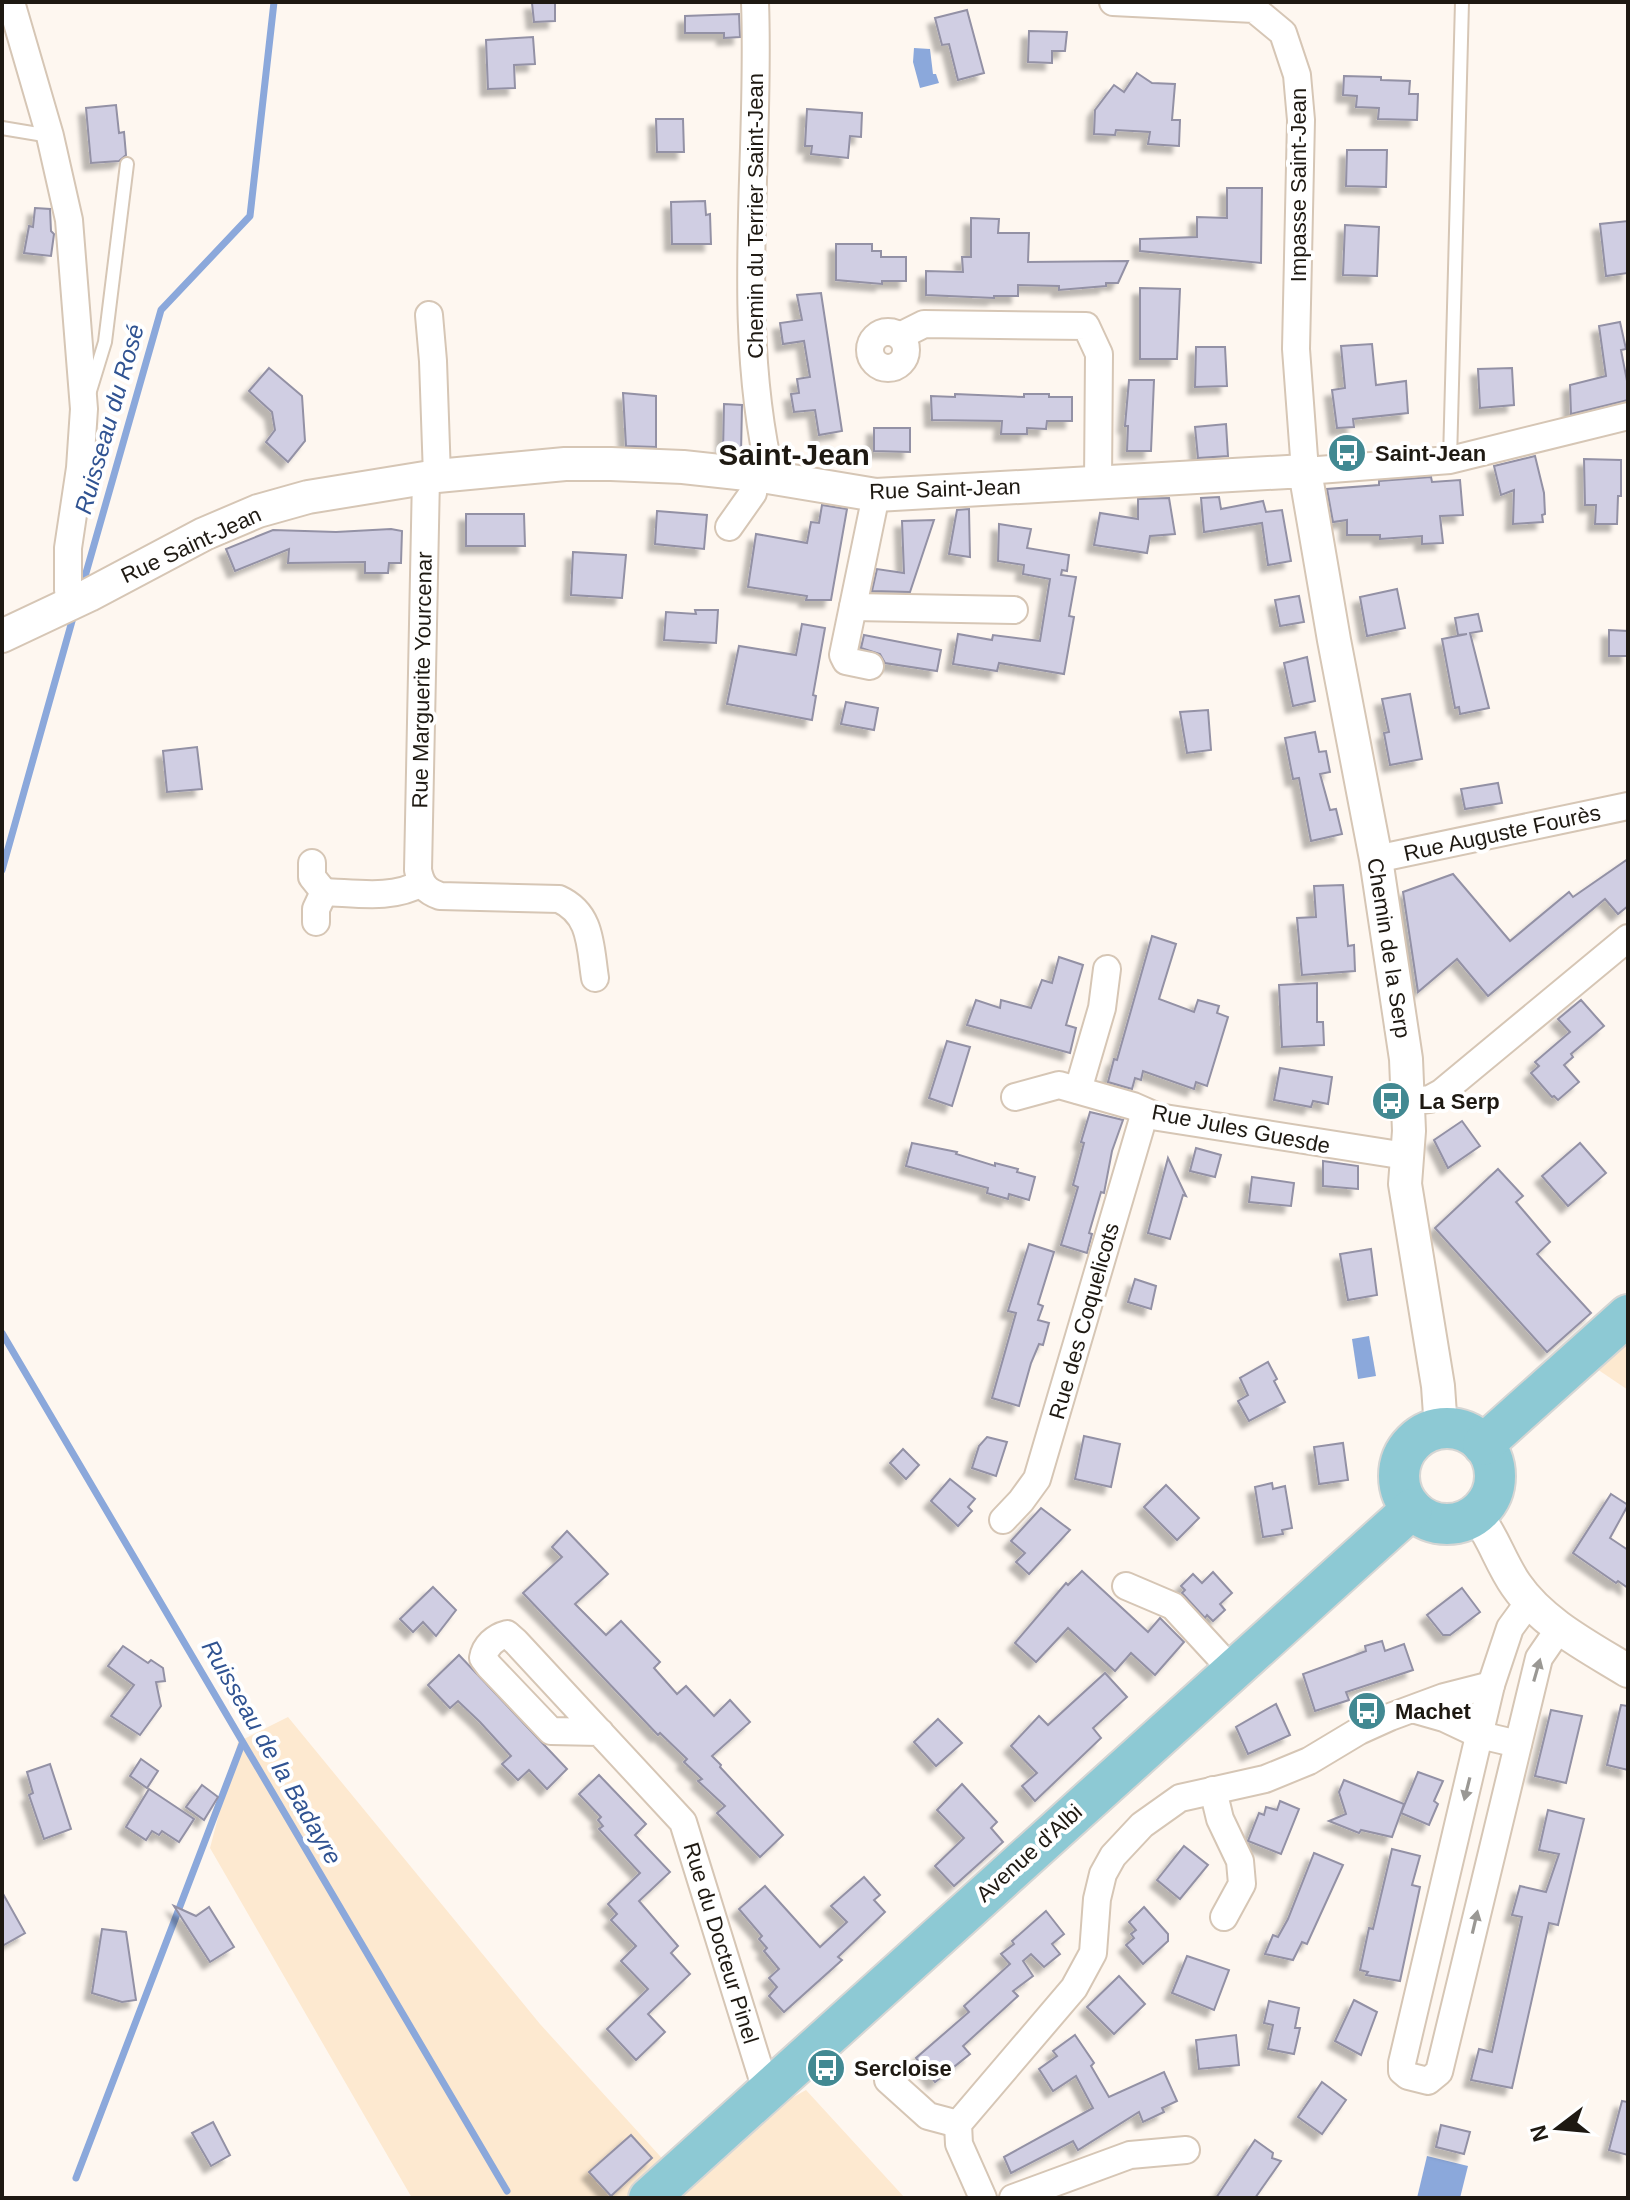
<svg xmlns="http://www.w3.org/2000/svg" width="1630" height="2200" font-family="Arial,sans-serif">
<defs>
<filter id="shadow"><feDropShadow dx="-7" dy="7" stdDeviation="2" flood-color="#0004"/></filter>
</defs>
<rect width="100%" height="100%" fill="#fef7f0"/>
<g fill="#fde9d0">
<polygon points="1628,1341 1628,1390 1597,1369"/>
<polygon points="288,1717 540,2024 669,2166 806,2090 905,2198 412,2198 210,1848 238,1742"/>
</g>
<g fill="#8ba8db">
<polygon points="914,48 930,49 933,74 936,74 939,83 920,88 913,62"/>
<polygon points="1369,1336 1376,1376 1358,1379 1352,1339"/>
<polygon points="1427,2156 1468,2166 1460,2198 1417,2198"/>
</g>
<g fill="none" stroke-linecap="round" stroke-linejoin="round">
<g stroke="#8ba8db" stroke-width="7">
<polyline points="82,587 161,310 250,216 274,2"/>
<polyline points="2,870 74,614"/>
<polyline points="2,1333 507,2191"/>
<polyline points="76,2178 242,1744"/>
</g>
</g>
<g fill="#d0cee3" stroke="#9391a5" stroke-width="2" filter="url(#shadow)">
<polygon points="555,2 555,21 534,22 532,3"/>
<polygon points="967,10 984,73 958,80 949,44 942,45 935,18"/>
<polygon points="739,14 740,37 724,38 724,33 685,33 685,16"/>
<polygon points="1029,31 1067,32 1065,51 1052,51 1052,63 1028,62"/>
<polygon points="533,37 535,64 514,65 515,88 488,89 486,40"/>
<polygon points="1137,73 1152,83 1175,84 1172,120 1180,120 1179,146 1148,144 1150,132 1116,130 1115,135 1094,134 1095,110 1114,85 1124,92"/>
<polygon points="1344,76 1381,77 1381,80 1410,81 1409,94 1418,94 1417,120 1378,119 1379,108 1356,107 1357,96 1343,95"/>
<polygon points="116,105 119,133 124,132 126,155 119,161 91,163 86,108"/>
<polygon points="807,109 862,113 861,137 850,136 848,158 811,154 812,146 805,146"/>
<polygon points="656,119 683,119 684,152 657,152"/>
<polygon points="1347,150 1387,150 1386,187 1346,186"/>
<polygon points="1227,188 1262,188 1261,263 1140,251 1140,239 1197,237 1197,217 1227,218"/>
<polygon points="705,201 706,215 710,214 711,244 672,244 671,202"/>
<polygon points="35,208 50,209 51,231 54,234 51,256 24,253 29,226 33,227"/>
<polygon points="971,218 999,219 998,233 1029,233 1028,262 1128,261 1118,283 1106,283 1106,286 1059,290 1059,286 1018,285 1018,296 994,296 994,298 926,295 926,271 963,272 962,257 971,257"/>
<polygon points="1628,221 1628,273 1606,276 1600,224"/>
<polygon points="1345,225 1379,227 1377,276 1343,275"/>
<polygon points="836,244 872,244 872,251 881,251 881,257 906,257 906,281 882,281 882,284 836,280"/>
<polygon points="1140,288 1180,289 1177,359 1140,359"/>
<polygon points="821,293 842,431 819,435 815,410 794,412 791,394 799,393 797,379 810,377 804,341 783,344 780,323 802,320 797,295"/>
<polygon points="1620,322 1626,349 1621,350 1628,386 1628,400 1571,414 1570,385 1606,376 1599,326"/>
<polygon points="1372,344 1376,385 1406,381 1408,413 1353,419 1354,427 1337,428 1332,390 1345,388 1341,346"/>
<polygon points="1196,347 1225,347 1227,386 1195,387"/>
<polygon points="269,368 302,396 305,441 288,462 266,442 275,430 272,412 249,391"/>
<polygon points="1512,368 1514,405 1480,408 1478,369"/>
<polygon points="1129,380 1154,380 1151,451 1127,451 1128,426 1125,426"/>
<polygon points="623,393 656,396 656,447 626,446"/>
<polygon points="955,394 1024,397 1024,394 1049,394 1049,397 1072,397 1072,421 1047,421 1046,429 1027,428 1027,434 1001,434 1002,421 932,420 931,396 955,397"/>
<polygon points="724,404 742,405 741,454 723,452"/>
<polygon points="1226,424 1228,456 1198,458 1195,427"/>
<polygon points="874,428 910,428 910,452 874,451"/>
<polygon points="1535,456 1544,493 1545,514 1542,515 1543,522 1513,524 1514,490 1501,495 1494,466"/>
<polygon points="1584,459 1621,460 1621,496 1618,496 1617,524 1595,524 1596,505 1585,505"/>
<polygon points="1431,477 1432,482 1460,480 1463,515 1440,516 1443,543 1422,544 1422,536 1380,539 1380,535 1347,535 1347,520 1333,522 1327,489 1379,485 1379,481"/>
<polygon points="1219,497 1221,509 1263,501 1266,512 1282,510 1291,561 1268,565 1262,523 1204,532 1201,498"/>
<polygon points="1169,498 1175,534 1150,536 1147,553 1094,545 1100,513 1138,519 1138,499"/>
<polygon points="822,505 847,509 831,600 806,600 807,596 748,587 756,534 807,543 811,522 819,523"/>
<polygon points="969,509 970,557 949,554 957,510"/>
<polygon points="657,511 707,515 704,549 655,544"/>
<polygon points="466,514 524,514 525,546 466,546"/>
<polygon points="934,520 910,592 872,591 877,569 904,573 902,521"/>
<polygon points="999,524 1031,529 1027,548 1069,555 1067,571 1062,570 1061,575 1076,577 1069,616 1074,617 1064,674 999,663 997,671 953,664 958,634 992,640 993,635 1040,641 1050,579 1023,574 1024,565 998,561"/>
<polygon points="391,529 402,531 401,563 389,563 388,573 365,573 365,562 288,563 289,549 235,571 226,549 273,530 336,532"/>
<polygon points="573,552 626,555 622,598 571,595"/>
<polygon points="1397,589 1405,628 1367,636 1360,597"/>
<polygon points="1299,596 1304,622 1280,626 1275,600"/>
<polygon points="695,610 718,610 716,643 664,640 666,612 696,614"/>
<polygon points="1478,614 1482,631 1470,633 1489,708 1460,714 1459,707 1455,708 1442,639 1467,634 1458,635 1455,618"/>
<polygon points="802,624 825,628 813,695 816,696 812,720 727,704 739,646 796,655"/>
<polygon points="1609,630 1628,631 1628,656 1609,656"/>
<polygon points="864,635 941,650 937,671 885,663 880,654 861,648"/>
<polygon points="1307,657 1315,701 1293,706 1284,663"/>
<polygon points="1410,694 1422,759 1390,765 1384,733 1389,732 1382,699"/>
<polygon points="846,702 878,708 874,730 841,724"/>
<polygon points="1208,710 1211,750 1187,753 1180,712"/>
<polygon points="1315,732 1319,752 1326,751 1330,772 1320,774 1330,810 1336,809 1342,834 1311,841 1299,778 1293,779 1285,738"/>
<polygon points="197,747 202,789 167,792 163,751"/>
<polygon points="1498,783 1502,803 1465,809 1461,789"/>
<polygon points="1628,859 1628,906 1618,914 1605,899 1488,996 1457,959 1418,992 1403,892 1453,874 1510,941 1569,892 1573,897"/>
<polygon points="1343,885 1348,946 1354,945 1355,971 1302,975 1297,918 1316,917 1314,886"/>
<polygon points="1152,936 1176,944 1159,999 1194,1012 1198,1000 1219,1006 1217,1013 1228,1017 1207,1086 1196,1082 1194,1089 1143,1071 1141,1080 1135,1078 1132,1089 1108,1082 1114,1059 1117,1060"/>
<polygon points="1059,957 1083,965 1066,1025 1076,1028 1070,1053 967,1025 976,1000 1000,1008 1001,1000 1031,1008 1042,980 1052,983"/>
<polygon points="1317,983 1317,1022 1323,1022 1324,1045 1282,1047 1279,985"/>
<polygon points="1581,1000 1604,1026 1571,1054 1573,1057 1564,1065 1579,1082 1558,1100 1554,1096 1552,1097 1531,1073 1539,1066 1535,1062 1570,1032 1558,1019"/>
<polygon points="947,1041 970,1047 952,1106 929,1098"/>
<polygon points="1280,1068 1332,1077 1328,1104 1313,1101 1311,1107 1274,1100"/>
<polygon points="1090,1112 1123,1120 1112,1151 1104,1193 1101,1192 1089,1233 1092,1234 1087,1253 1061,1245 1078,1187 1073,1185 1084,1143 1081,1142"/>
<polygon points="1462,1121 1480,1146 1448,1168 1434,1140"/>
<polygon points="912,1143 957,1152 956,1154 995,1166 995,1163 1018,1169 1017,1172 1035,1177 1029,1200 1009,1194 1008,1199 987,1193 988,1188 906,1166"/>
<polygon points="1580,1143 1606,1173 1568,1206 1542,1176"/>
<polygon points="1196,1148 1221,1155 1215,1177 1190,1171"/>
<polygon points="1168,1158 1186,1196 1183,1195 1170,1239 1148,1233"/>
<polygon points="1323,1161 1358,1166 1358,1189 1323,1186"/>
<polygon points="1498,1169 1523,1196 1516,1202 1550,1242 1537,1254 1591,1313 1547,1352 1435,1228"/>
<polygon points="1252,1177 1294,1183 1291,1206 1249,1202"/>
<polygon points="1029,1244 1054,1252 1038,1304 1043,1306 1038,1320 1049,1323 1043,1345 1039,1344 1031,1363 1019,1406 992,1398 1016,1313 1008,1311"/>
<polygon points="1371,1249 1377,1295 1348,1300 1340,1254"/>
<polygon points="1135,1279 1156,1286 1151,1309 1128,1302"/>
<polygon points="1268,1362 1277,1379 1274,1381 1285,1402 1249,1421 1238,1401 1248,1395 1240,1378"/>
<polygon points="1084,1436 1120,1444 1111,1487 1075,1479"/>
<polygon points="987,1437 1007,1442 996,1476 972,1468 979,1446"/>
<polygon points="1343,1443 1348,1480 1319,1484 1314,1447"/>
<polygon points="903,1449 919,1465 906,1479 890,1463"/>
<polygon points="950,1479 975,1499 968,1507 972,1511 958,1526 931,1501"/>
<polygon points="1272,1483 1273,1489 1285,1486 1292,1528 1282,1530 1283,1534 1263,1537 1255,1487"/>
<polygon points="1166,1485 1199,1518 1177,1540 1144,1507"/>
<polygon points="1611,1494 1628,1505 1610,1538 1628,1550 1628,1588 1618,1581 1616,1583 1573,1553"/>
<polygon points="1041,1508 1070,1530 1029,1574 1016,1562 1025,1553 1011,1541"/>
<polygon points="567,1531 608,1574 575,1604 606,1635 621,1621 660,1662 654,1668 677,1694 686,1686 714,1716 730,1700 750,1722 712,1756 721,1765 720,1767 783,1835 760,1857 717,1813 725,1806 698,1781 702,1779 684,1762 687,1759 660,1733 658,1735 523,1593 562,1557 552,1547"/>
<polygon points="1082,1571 1148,1632 1160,1618 1184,1642 1155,1675 1131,1653 1115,1671 1068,1628 1036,1662 1015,1643 1066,1583 1068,1585"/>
<polygon points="1213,1572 1232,1593 1220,1604 1225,1610 1213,1621 1207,1615 1205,1618 1182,1593 1185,1590 1181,1586 1193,1574 1202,1583"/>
<polygon points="433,1587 456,1610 436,1636 423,1622 413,1632 400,1619"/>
<polygon points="1462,1588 1480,1612 1450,1635 1443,1635 1427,1615"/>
<polygon points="1382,1641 1385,1651 1404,1644 1413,1670 1346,1692 1349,1700 1315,1711 1303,1674 1366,1651 1365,1646"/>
<polygon points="123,1646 148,1663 151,1660 163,1668 165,1681 156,1682 161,1706 140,1735 111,1716 134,1685 108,1666"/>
<polygon points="459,1655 567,1769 547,1789 529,1770 518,1780 502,1764 511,1756 480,1722 458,1701 450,1708 428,1685"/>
<polygon points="1105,1673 1127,1697 1093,1728 1101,1738 1035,1801 1022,1786 1037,1773 1011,1746 1039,1716 1048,1725"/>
<polygon points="1276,1704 1290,1735 1248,1754 1236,1727"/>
<polygon points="1621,1705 1628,1706 1628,1770 1607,1765"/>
<polygon points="1551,1710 1582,1716 1566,1783 1535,1776"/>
<polygon points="938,1719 962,1743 936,1766 914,1742"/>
<polygon points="141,1759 158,1771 147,1788 130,1776"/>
<polygon points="50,1764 71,1829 44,1839 29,1795 33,1793 27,1772"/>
<polygon points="1418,1772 1443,1781 1434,1801 1438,1804 1429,1825 1401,1813"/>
<polygon points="599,1775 646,1824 635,1835 670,1872 639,1901 678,1946 671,1953 690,1974 648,2014 665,2032 636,2060 607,2029 648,1989 621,1961 636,1946 611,1920 617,1914 608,1904 640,1873 599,1829 603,1826 598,1820 601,1817 579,1794"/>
<polygon points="1344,1780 1404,1804 1392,1837 1361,1830 1359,1833 1329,1821 1346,1814 1339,1792"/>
<polygon points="962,1784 997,1822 991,1828 1003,1842 954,1886 935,1866 964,1838 937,1810"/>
<polygon points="202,1785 218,1797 204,1820 186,1807"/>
<polygon points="149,1789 194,1819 179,1842 162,1831 159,1835 152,1831 146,1840 126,1827"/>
<polygon points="1280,1801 1299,1809 1281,1854 1248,1841 1259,1813 1264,1815 1266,1807 1277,1810"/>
<polygon points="1548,1810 1584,1819 1558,1925 1549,1923 1512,2088 1471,2080 1479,2049 1492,2052 1522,1917 1512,1915 1520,1886 1546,1892 1559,1854 1539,1850"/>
<polygon points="1184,1846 1208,1865 1180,1899 1157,1880"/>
<polygon points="1392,1849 1420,1856 1412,1885 1420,1887 1400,1981 1366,1975 1368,1972 1360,1970 1369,1928 1373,1929"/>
<polygon points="1314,1853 1343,1865 1307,1944 1302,1942 1293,1960 1265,1954 1273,1935 1278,1937 1288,1919"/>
<polygon points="864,1877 880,1895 874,1900 885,1912 838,1957 842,1960 784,2012 769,1996 777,1987 769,1978 779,1969 764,1951 767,1948 759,1939 762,1936 739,1909 765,1886 820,1947 847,1922 831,1906"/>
<polygon points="2,1892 25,1933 2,1946"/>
<polygon points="174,1906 196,1916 209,1907 234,1947 210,1962"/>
<polygon points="1144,1907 1168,1934 1168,1941 1143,1964 1126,1945 1134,1938 1131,1934 1136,1930 1129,1922"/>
<polygon points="1046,1911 1064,1934 1052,1944 1060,1954 1044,1967 1031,1954 1023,1961 1033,1976 1013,1991 1018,1996 963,2046 970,2054 935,2082 916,2058 969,2012 964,2006 1010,1964 1001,1954 1014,1944 1012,1941"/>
<polygon points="102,1929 126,1932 136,2000 122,2002 92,1993"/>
<polygon points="1187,1956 1229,1970 1214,2010 1172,1993"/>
<polygon points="1119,1976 1145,2004 1114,2034 1087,2007"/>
<polygon points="1354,2000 1377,2012 1361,2055 1335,2041"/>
<polygon points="1269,2001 1299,2008 1295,2028 1300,2028 1294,2054 1268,2049 1273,2025 1264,2023"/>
<polygon points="1075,2035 1094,2063 1091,2066 1109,2097 1164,2072 1177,2101 1162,2108 1164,2112 1143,2122 1139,2112 1078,2150 1073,2141 1011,2173 1004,2157 1093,2108 1076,2076 1053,2091 1039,2069 1057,2056 1053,2051"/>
<polygon points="1236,2035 1239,2065 1199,2069 1196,2040"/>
<polygon points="1322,2082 1346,2100 1322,2134 1298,2117"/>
<polygon points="1622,2101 1628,2102 1628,2155 1609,2150"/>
<polygon points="213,2122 230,2155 211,2166 192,2133"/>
<polygon points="1441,2125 1470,2132 1464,2154 1436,2147"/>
<polygon points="631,2135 652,2158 611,2196 589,2172"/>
<polygon points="1255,2140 1273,2153 1272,2158 1281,2161 1255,2198 1216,2198"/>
</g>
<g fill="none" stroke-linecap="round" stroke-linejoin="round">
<defs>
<g id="service">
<polyline points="2,128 50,136"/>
<polyline points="90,391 105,342 127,164"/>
<polyline points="1450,460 1462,2"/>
</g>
<g id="minor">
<polyline points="11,2 50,136 69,220 84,409 80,468 68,548 68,590 73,603"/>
<path d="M755,2C761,160 734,321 771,478"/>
<polyline points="1113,2 1254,9 1283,33 1297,75 1301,120 1296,349 1305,471 1450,460 1628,416"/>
<polyline points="429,315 433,361 437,476"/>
<circle cx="888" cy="350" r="18"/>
<polyline points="900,336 924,324 1086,326 1099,354 1098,483"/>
<path d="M426,477L418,870C421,885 426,891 440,896L559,899C592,914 590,946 595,978"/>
<polyline points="729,527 753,493 756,475"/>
<polyline points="853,607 1014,610"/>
<polyline points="870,666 846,661 843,655 876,495"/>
<polyline points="1376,859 1628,806"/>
<polyline points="312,863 312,877 324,892 316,909 316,922"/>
<path d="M324,892C356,893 393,900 421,883"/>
<polyline points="1078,1090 1102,1008 1107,969"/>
<polyline points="1015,1097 1059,1085 1133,1106 1158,1117 1406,1156"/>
<polyline points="1408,1102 1430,1099 1441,1093 1628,938"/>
<polyline points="1003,1520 1021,1501 1037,1479 1145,1112"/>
<polyline points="1126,1586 1173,1606 1232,1670"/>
<polyline points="1529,1602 1510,1628 1491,1685 1402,2063 1402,2071 1408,2076 1428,2081 1439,2072 1539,1658 1561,1626"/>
<polyline points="1416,1710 1444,1718 1480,1735 1518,1744"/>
<path d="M600,1732L551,1731L489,1666L483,1658C485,1646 495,1637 507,1634L516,1642L683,1822L766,2090"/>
<polyline points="1213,1790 1220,1819 1240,1861 1242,1884 1224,1917"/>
<polyline points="888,2080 928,2116 958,2124"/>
<polyline points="983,2198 959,2144 958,2124 1074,1988 1093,1953 1097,1899 1103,1874 1113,1856 1142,1825 1180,1798 1265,1779 1309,1761 1359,1731 1390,1717 1444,1697 1491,1685"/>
<polyline points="1013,2198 1130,2155 1186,2150"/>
</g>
<g id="tertiary">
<polyline points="2,636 89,595 204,534 258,511 308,497 437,476 565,464 611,464 683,467 756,475 876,495 1305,471 1334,640 1376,859 1406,1059 1409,1131 1405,1184 1438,1386 1441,1429"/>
<path d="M1476,1515C1493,1536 1500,1562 1516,1585C1542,1623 1589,1647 1628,1671"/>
</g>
<g id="primary">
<circle cx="1447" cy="1476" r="48"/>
<polyline points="1483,1445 1628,1315"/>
<polyline points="649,2198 1412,1509"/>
</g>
</defs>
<use href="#service" stroke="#d6c6b5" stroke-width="16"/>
<use href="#minor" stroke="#d6c6b5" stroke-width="30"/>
<use href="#tertiary" stroke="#d6c6b5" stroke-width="36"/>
<use href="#primary" stroke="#d6d6d4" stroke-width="44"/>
<use href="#service" stroke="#fff" stroke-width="12"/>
<use href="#minor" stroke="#fff" stroke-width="26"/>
<use href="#tertiary" stroke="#fff" stroke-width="32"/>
<use href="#primary" stroke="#8dc9d4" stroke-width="40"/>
</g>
<defs><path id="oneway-solid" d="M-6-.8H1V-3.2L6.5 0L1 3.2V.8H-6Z" transform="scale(2)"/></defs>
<g fill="#9a9894">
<use href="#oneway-solid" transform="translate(1537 1670) rotate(-74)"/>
<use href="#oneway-solid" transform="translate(1467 1789) rotate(104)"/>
<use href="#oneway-solid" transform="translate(1475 1922) rotate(-77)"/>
</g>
<defs>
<symbol id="bus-disc" viewBox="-11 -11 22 22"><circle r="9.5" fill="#428992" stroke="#fff"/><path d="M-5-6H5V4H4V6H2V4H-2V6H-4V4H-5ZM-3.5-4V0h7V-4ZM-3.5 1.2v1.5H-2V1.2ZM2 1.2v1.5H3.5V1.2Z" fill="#fff"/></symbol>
</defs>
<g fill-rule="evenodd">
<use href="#bus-disc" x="1325" y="431" width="44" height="44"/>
<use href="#bus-disc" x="1369" y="1079" width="44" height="44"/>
<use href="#bus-disc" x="1345" y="1689" width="44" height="44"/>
<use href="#bus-disc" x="804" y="2046" width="44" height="44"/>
</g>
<g text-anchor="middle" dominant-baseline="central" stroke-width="8" stroke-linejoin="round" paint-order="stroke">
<g font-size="22" fill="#1e1912" stroke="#fff">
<text transform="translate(1298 185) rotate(-90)">Impasse Saint-Jean</text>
<text transform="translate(755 216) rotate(-90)">Chemin du Terrier Saint-Jean</text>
<text transform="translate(945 489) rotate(-2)">Rue Saint-Jean</text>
<text transform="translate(191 545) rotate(-25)">Rue Saint-Jean</text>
<text transform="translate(422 680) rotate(-89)">Rue Marguerite Yourcenar</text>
<text transform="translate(1502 833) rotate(-12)">Rue Auguste Fourès</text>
<text transform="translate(1389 948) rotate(81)">Chemin de la Serp</text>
<text transform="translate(1241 1129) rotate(11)">Rue Jules Guesde</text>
<text transform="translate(1084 1321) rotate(-74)">Rue des Coquelicots</text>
<text transform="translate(1029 1853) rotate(-42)">Avenue d'Albi</text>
<text transform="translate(721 1943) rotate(73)">Rue du Docteur Pinel</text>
</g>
<g font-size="22" font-weight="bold" fill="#1e1912" stroke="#fff" text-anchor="start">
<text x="1375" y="453">Saint-Jean</text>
<text x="1419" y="1101">La Serp</text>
<text x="1395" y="1711">Machet</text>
<text x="854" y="2068">Sercloise</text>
</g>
<g font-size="24" font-style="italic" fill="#305392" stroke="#fff">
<text transform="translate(109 419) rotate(-74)">Ruisseau du Rosé</text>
<text transform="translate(272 1752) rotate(60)">Ruisseau de la Badayre</text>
</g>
<g font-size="30" font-weight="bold" fill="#1e1912" stroke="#fff">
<text x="794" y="454">Saint-Jean</text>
</g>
</g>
<rect width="1630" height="2200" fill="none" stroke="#1e1912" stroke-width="8"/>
<g transform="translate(1558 2128) rotate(254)" stroke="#ffffff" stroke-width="6" paint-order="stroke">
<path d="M0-6L14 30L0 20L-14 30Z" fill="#1e1912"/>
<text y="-12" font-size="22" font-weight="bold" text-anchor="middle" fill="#1e1912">N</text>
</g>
</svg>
